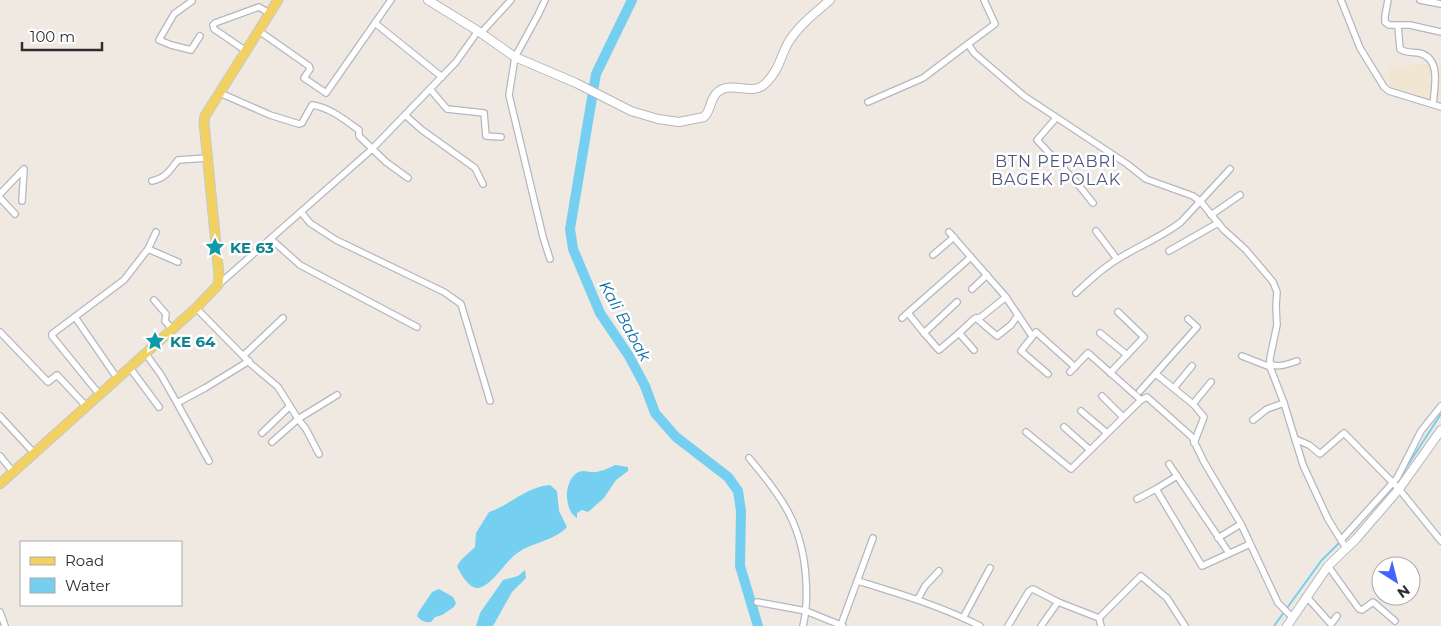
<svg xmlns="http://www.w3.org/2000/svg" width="1441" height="626" font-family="Montserrat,sans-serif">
<rect width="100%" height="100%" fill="#efe9e1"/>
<polygon fill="#f0e6d1" points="1439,63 1441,68 1441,108 1391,91 1388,67"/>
<g fill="#75cff0">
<path d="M615,465L628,467V471L616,480L604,498L588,512L582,510L577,513V518C570,514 568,506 567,498C566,487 572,470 585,471C589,472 595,473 600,471C605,470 610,467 615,465Z"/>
<path d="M550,485L557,491L559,511L567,527C553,542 531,542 516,554C505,562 492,586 478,588C469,589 460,573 457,566L461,560L475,547L476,533L489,512C510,505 526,487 550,485Z"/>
<polygon points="525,570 526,578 512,592 493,626 476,626 480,613 503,580 518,576"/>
<path d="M439,589L453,597L456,603L454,607L442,615L435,617L431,622C425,623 421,621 417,616L418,613L432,592Z"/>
</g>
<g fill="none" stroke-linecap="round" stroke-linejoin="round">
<g stroke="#75cff0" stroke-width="2">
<polyline points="1402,474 1441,414"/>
<polyline points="1370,512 1392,488"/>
<polyline points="1274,626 1321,561 1340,542"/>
</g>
<polyline stroke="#75cff0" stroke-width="10" points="632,0 596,74 570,229 573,249 600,313 629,356 645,386 655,413 676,437 728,477 738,491 741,511 740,566 758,626"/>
<defs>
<g id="street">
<polyline points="545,0 538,15 515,57 509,95 543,237 550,259"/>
<polyline points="984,0 995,24 968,44 974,53 1024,96 1127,164 1146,179 1193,196 1201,202 1223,229 1246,250 1273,282 1277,292 1276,306 1277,325 1270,358 1270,367 1284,403 1303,465 1328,519 1346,548"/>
<polyline points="1341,0 1360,48 1384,87 1389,91 1441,107"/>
<polyline points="1388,0 1385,16 1385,22 1389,25 1410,25 1441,32"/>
<polyline points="1420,0 1441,4"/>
<polyline points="192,1 174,14 159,40 171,45 191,50 200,36"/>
<polyline points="375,23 442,77"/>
<path d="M1398,26L1400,49C1405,53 1412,52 1419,53C1441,58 1435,85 1433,104"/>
<polyline points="259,31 309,66 310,69 304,78 326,93 391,0"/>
<polyline points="481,33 511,0"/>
<polyline points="246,51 214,29 213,25 215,23 259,7 269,13"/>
<polyline points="430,89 447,109 484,113 486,136 501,137"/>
<path d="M220,93L270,115L299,124L302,123L312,105C329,107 345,120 359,130V136L386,162L408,178"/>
<polyline points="868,102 923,78 968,44"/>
<polyline points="405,115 422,130 475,168 483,184"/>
<polyline points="1056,118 1037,140 1077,183 1093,203"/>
<path d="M152,181C166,178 170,170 178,160L207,158"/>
<polyline points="0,194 24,169 22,201"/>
<polyline points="0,198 15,214"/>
<polyline points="301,212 310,223 336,240 444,292 461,304 490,401"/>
<polyline points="1211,215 1240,195"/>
<polyline points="1096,231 1117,259"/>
<polyline points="949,232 1005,296 1018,315"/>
<polyline points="271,239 300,265 417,327"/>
<polyline points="148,249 156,232"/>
<polyline points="1169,251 1218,223"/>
<polyline points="933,255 954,237"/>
<polyline points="218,285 371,150 456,62 478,31"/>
<polyline points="972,289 987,275"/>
<path d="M1076,293C1089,281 1102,268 1118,259C1138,246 1162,237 1181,222L1230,169"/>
<polyline points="154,300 166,314 165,321 172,329"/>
<polyline points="957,302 924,333 939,350 959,333"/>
<polyline points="196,308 252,365 278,387 298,419 337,395"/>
<polyline points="908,313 924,333"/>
<polyline points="75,317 117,378"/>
<polyline points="902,318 971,257"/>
<polyline points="976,318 997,336 1011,325 1018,315 1032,336"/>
<polyline points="0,332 48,382 57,375 86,406"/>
<polyline points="1100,333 1127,355"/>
<polyline points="974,350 959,333 974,319 981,317 1006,297"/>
<polyline points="146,354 161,375 177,403 205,388 249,361"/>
<polyline points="244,355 283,318"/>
<polyline points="1242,356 1270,367"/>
<path d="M1269,364C1279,368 1288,364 1297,361"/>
<polyline points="130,368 159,407"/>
<polyline points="1070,372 1088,353 1141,400"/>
<polyline points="1110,373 1144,337 1118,312"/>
<polyline points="1048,374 1021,351 1036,332 1075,367"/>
<polyline points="1156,374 1193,404 1204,417 1194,443"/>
<polyline points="1174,388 1192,366"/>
<polyline points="1140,391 1197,327 1188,319"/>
<polyline points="99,394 52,336 52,334 124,280 148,249 178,262"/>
<polyline points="1102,396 1123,417"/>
<polyline points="177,403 209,461"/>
<polyline points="1193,404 1211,382"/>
<polyline points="1081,411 1107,433"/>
<polyline points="0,416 34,453"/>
<polyline points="1253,420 1267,409 1284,403"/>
<polyline points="1064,427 1090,450"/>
<polyline points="1026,432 1071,469 1141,400 1147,397 1192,437 1204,462 1241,524 1278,603 1292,617"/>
<polyline points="262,433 290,406"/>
<polyline points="1295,439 1309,445 1320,454 1344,433 1399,489 1441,541"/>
<polyline points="272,442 298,419 306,429 319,454"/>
<polyline points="0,456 13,472"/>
<path d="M749,458C783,498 803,526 806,580C807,596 807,610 803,626"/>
<polyline points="1169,464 1229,553"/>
<polyline points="1156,489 1202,566 1250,544"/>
<polyline points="1137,499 1156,489 1177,476"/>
<polyline points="1218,538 1241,524"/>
<polyline points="1341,540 1397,478 1421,431 1441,406"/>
<polyline points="1328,566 1359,609 1362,610 1373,602 1395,621"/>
<path d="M858,581C900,594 941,606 980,626"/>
<polyline points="1306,596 1331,624 1337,616"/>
<polyline points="918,599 925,586 939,571"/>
<polyline points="757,602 806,611 843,626"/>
<polyline points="0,612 5,626"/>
<polyline points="963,618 990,568"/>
<polyline points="1099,618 1141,576 1167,598 1185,626"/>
<polyline points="841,625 873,538"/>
<polyline points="1008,626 1029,591 1033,589 1058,602 1099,618 1101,626"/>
<polyline points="1041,626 1058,602"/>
</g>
<g id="secondary">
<path d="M428,0L478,31L515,57L576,83L631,111L658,119L679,122L704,117C712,110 709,98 719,91C734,81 752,97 766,83C780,68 779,60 788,43C798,26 815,13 830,0"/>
<polyline points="1287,626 1328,566 1356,539 1399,489 1441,430"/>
</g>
<polyline id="primary" points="0,484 196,308 218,285 219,275 204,122 205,116 278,0"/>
</defs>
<use href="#street" stroke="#b4b7c1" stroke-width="8"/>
<use href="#secondary" stroke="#b4b7c1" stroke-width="10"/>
<use href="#primary" stroke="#c9c9c9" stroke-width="11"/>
<use href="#street" stroke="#fff" stroke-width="5.5"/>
<use href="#secondary" stroke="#fff" stroke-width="8"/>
<use href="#primary" stroke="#f2d163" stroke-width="9"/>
</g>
<defs>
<symbol id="sight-bare" viewBox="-9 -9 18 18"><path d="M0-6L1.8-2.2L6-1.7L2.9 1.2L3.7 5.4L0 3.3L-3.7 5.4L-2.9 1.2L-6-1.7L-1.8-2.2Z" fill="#0f9aa8" stroke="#fff" stroke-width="2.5" paint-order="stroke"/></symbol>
</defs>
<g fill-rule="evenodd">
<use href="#sight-bare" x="201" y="233" width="28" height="28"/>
<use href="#sight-bare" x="141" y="327" width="28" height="28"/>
</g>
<g text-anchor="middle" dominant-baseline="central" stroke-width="5" stroke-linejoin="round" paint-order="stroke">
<g font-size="15" font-weight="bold" fill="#0d838f" stroke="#fff" text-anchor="start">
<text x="230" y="247">KE 63</text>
<text x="170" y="341">KE 64</text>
</g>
<g font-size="16" letter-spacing="1" fill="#4d5680" stroke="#fff">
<text x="1056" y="161">BTN PEPABRI<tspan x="1056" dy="18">BAGEK POLAK</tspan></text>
</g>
<g font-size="16" font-style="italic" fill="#0d6fa3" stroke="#fff">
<text transform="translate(625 321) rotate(61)">Kali Babak</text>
</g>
</g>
<rect x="20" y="541" width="162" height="65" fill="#ffffff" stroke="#ababab"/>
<rect x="30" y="557" width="25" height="8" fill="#f2d163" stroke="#ababab"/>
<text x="65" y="566" font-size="15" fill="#2e2e2e">Road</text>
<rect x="30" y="578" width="25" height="15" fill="#75cff0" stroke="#ababab"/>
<text x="65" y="591" font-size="15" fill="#2e2e2e">Water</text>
<g transform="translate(1396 581) rotate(144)"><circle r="24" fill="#ffffff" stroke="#ababab"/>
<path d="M0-4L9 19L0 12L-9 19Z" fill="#4264fb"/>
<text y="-8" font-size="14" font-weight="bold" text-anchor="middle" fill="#2e2e2e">N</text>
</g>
<path d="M22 42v8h80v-8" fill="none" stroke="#2e2e2e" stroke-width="2.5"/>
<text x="30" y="42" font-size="15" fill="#2e2e2e" stroke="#ffffff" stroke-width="4" paint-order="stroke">100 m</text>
</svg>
